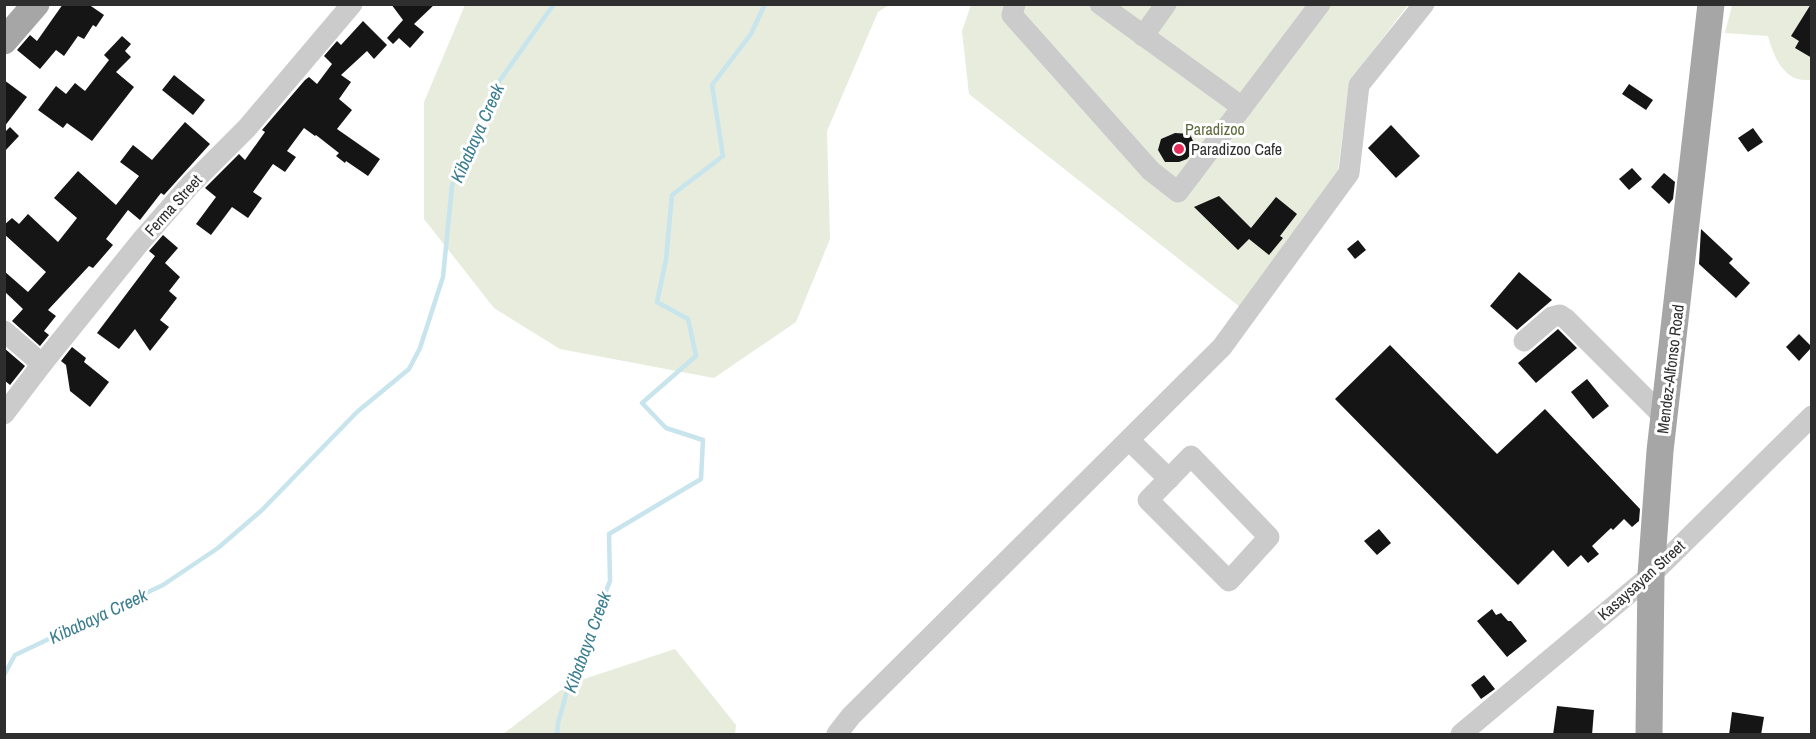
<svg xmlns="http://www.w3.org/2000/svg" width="1816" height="739" font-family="'Archivo Narrow',sans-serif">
<rect width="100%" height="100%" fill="#fff"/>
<g fill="#e7ecdc">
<polygon points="465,5 889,5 878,12 827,131 830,239 796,322 714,378 560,349 494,308 424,219 424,102"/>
<polygon points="971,5 1408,5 1349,82 1338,171 1240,307 969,94 962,31"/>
<path d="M1732,5H1811V80C1807,80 1801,80 1797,79C1780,73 1772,51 1768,36L1725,33Z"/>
<polygon points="675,649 736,725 735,734 503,734 569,684"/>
</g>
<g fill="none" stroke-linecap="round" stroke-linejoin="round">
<g stroke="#c8e4ec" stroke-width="4.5">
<polyline points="4,675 15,655 163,585 218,548 262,510 357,412 409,369 420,348 443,277 452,186 498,83 554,4"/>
<polyline points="557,734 558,723 569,684 610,581 609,534 701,479 703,440 666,428 642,403 696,356 688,319 657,302 666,260 672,195 723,156 712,85 751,34 765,4"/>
</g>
</g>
<g fill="#151515">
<polygon points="63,4 88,4 104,15 96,27 93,25 84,39 78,36 64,56 56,50 40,69 17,50 30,35 37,41"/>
<polygon points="391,4 435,4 414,24 424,32 410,48 399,38 393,44 387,38 403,20"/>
<polygon points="1811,4 1812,4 1812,58 1795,48 1799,41 1791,36"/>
<polygon points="363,21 387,45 374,59 367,51 341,75 351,82 339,99 352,110 337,129 380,159 368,176 346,161 345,163 336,156 339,153 316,135 315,136 304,128 287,151 296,157 285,172 273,164 253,192 262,198 248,218 232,207 211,235 196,224 216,197 205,188 239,154 245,160 265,132 262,130 305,80 309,77 317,84 332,64 324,56 337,41 341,45"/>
<polygon points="122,36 131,44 125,51 131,57 116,72 134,87 92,141 67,123 63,128 38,110 56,86 66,94 75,83 85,91 109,60 104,55"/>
<polygon points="174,75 205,100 193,115 162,90"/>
<polygon points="4,80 27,97 4,127"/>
<polygon points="1629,84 1653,100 1646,110 1622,94"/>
<polygon points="185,122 210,144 164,195 161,193 140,220 128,210 106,239 113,245 93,268 89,266 48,310 56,316 44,331 49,335 40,346 12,321 23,309 4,291 4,271 28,292 46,272 4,234 4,225 12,218 19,224 28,214 58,242 77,218 54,198 78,171 116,205 139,176 120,162 133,145 152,160"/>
<polygon points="1391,125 1420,156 1396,178 1368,148"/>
<polygon points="10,127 19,136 4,152 4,133"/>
<polygon points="1753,128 1763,142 1748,152 1738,138"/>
<polygon points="1175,133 1190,134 1196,148 1187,159 1179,162 1165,162 1158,150 1161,139"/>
<polygon points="1632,168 1642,179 1629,190 1619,179"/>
<polygon points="1664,173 1675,182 1673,199 1669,204 1651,187"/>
<polygon points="1219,196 1251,228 1276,197 1297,214 1280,236 1283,238 1269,255 1249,239 1238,250 1194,207"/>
<polygon points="1701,229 1733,259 1729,263 1750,283 1736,298 1699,264"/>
<polygon points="163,235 178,248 165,263 180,277 169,291 177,298 160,320 169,327 150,351 135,329 119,349 97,333 155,256 149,251"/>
<polygon points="1358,240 1366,250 1355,259 1347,249"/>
<polygon points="1519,272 1552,300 1517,330 1490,306"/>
<polygon points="1558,329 1577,348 1536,383 1518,363"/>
<polygon points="1799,334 1812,347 1799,361 1786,347"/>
<polygon points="1390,345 1497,454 1545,409 1640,509 1639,521 1632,527 1624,519 1613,530 1611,528 1592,546 1599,554 1588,563 1581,555 1568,567 1553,550 1518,585 1335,399"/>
<polygon points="72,347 86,358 84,362 109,382 90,407 70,391 66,365 61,361"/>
<polygon points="4,348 25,366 10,385 4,380"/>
<polygon points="1587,379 1609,406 1593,419 1571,392"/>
<polygon points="1379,529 1391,543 1377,555 1364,541"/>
<polygon points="1492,609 1496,615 1501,613 1508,621 1511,621 1527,641 1507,657 1477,621"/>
<polygon points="1484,675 1495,689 1481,699 1471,685"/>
<polygon points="1557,706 1594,710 1592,735 1553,735"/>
<polygon points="1732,712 1764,717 1761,735 1729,735"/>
</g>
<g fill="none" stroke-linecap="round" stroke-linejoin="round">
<g stroke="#cbcbcb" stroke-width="21">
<polyline points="1015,4 1012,15 1151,171 1178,192 1320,4"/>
<polyline points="1100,4 1242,107"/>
<polyline points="1143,36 1166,4"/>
<polyline points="4,331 42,364"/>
<polyline points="1524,341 1552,317 1560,315 1566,319 1664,417"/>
<polyline points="4,414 42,364 141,241 191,184 247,128 352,4"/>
<polyline points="1129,440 1169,479"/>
<polygon points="1191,456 1269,537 1229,581 1148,500"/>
<polyline points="837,734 851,716 1222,347 1349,173 1359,85 1424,4"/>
<polyline points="1461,734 1651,575 1812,416"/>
</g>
<g stroke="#a6a6a6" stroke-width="27">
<polyline points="4,41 36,4"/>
<polyline points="1649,734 1651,575 1660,451 1711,4"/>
</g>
</g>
<circle fill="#e72e5b" stroke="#fff" stroke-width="2" cx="1179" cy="149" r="6"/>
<g text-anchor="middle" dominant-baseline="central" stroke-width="6" stroke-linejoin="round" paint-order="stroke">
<g font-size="16" fill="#596b3b" stroke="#fff">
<text x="1215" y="129">Paradizoo</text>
</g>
<g font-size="16" fill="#2e2e2e" stroke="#fff" text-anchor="start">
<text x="1191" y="149">Paradizoo Cafe</text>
</g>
<g font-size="16" fill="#2e2e2e" stroke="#fff">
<text transform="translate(173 205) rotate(-48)">Ferma Street</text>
<text transform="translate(1670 369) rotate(-83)">Mendez-Alfonso Road</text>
<text transform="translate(1641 580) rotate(-42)">Kasaysayan Street</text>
</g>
<g font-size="18" font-style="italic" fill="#3b7e91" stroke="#fff">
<text transform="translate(477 133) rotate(-66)">Kibabaya Creek</text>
<text transform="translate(98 616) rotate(-25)">Kibabaya Creek</text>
<text transform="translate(587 642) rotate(-70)">Kibabaya Creek</text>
</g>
</g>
<rect width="1816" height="739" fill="none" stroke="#2e2e2e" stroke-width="12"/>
</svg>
